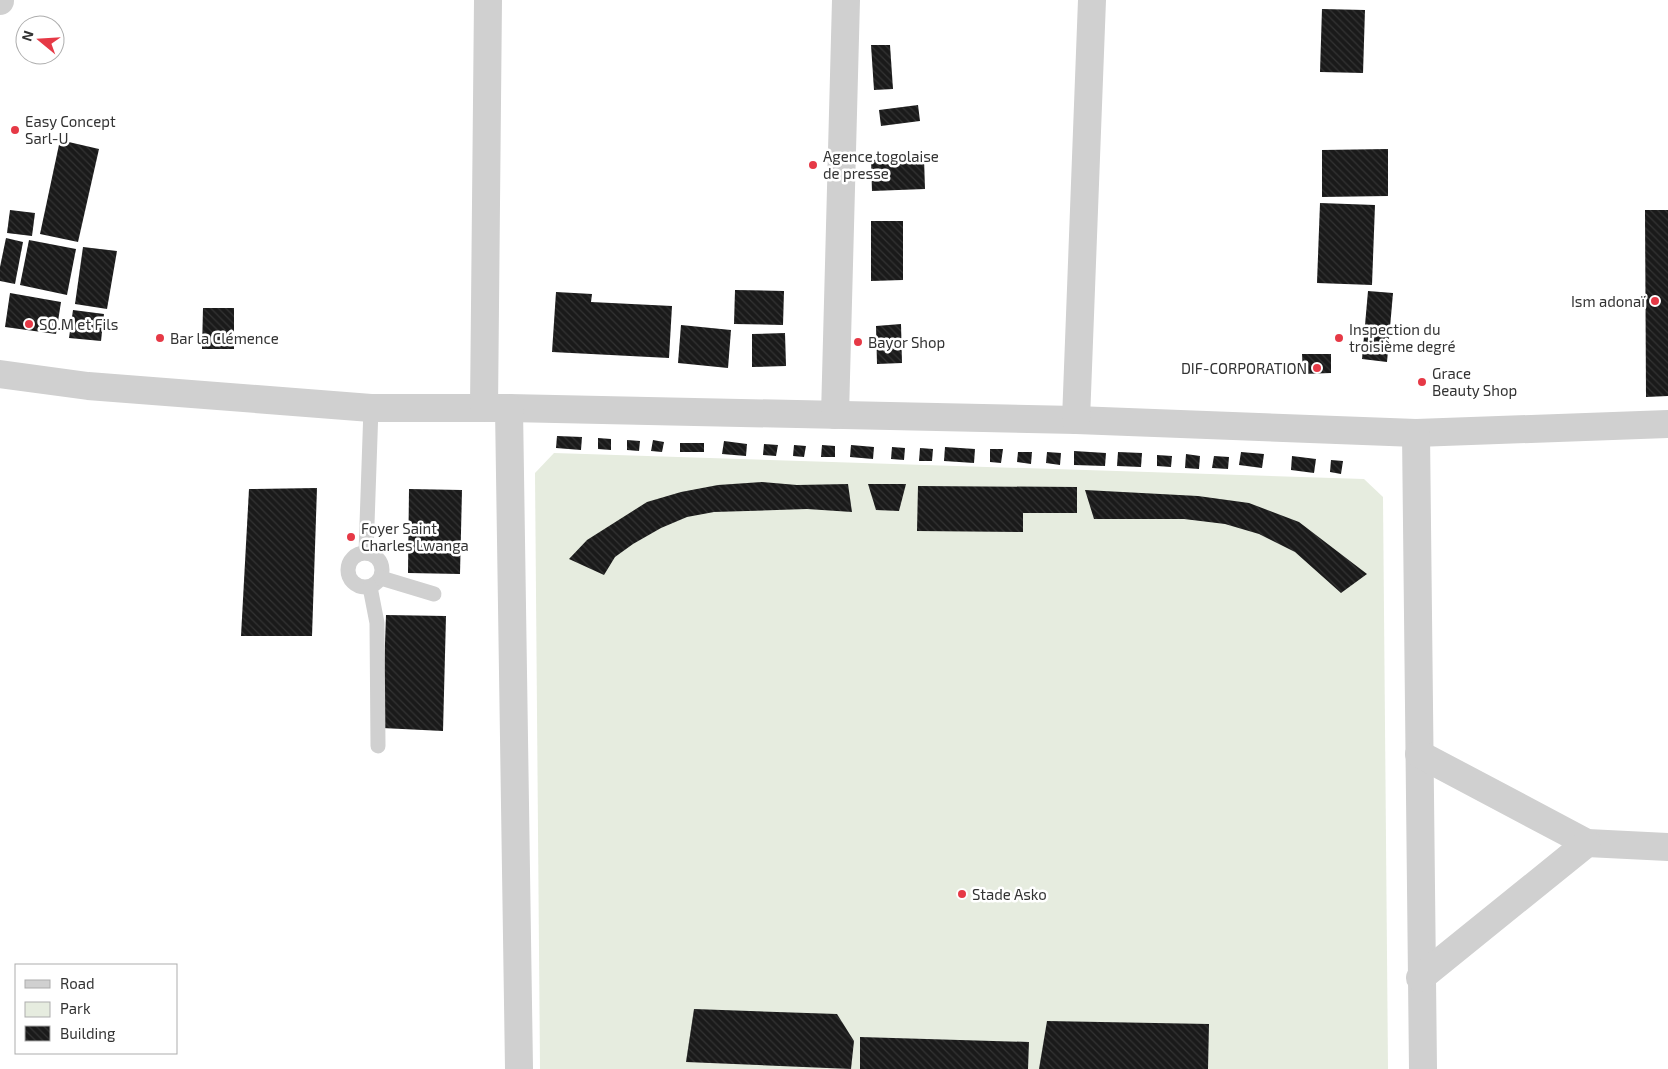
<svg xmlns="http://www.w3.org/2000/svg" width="1668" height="1069" font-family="'Exo 2',sans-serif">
<defs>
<pattern id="building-back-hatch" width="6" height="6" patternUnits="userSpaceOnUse" patternTransform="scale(1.25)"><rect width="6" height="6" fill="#1a1a1a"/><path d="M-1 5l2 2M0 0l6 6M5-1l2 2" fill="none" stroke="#333"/></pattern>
</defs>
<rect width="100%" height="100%" fill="#fff"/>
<polygon fill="#e6ecdf" points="554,453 1364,479 1383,497 1388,1069 540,1069 535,473"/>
<g fill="url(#building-back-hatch)">
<polygon points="1322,9 1365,10 1363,73 1320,72"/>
<polygon points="871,45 890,45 893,89 874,90"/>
<polygon points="918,105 920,121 881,126 879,110"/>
<polygon points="60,140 99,149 78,242 40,234"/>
<polygon points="1388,149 1388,196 1322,197 1322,150"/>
<polygon points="924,158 925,189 872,191 871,160"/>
<polygon points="1320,203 1375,205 1372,285 1317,283"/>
<polygon points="10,210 35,213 32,236 7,233"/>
<polygon points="1645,210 1668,210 1668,396 1646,397"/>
<polygon points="871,221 903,221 903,280 871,281"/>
<polygon points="6,238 23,242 15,284 0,281 0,267"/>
<polygon points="29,240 76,249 67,295 20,285"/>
<polygon points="83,247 117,251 107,309 75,304"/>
<polygon points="735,290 784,291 783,325 734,324"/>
<polygon points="1368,291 1393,293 1387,362 1362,359"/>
<polygon points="556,292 592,294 591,302 672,306 669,358 552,352"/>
<polygon points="10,293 61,302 56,334 5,327"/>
<polygon points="203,308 234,308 234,349 202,349"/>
<polygon points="73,310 104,314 101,341 69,338"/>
<polygon points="901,324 902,363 877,364 876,326"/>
<polygon points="681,325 731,330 728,368 678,363"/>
<polygon points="785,333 786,366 752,367 752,334"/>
<polygon points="1302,354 1331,354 1331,373 1303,374"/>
<polygon points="557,436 582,437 581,450 556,448"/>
<polygon points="598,438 611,439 611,450 598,449"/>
<polygon points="627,440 640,441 639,451 627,450"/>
<polygon points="653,440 664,442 662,452 651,451"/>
<polygon points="724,441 747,444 746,456 722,454"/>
<rect x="680" y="443" width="24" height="9"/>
<polygon points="764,444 778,445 776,456 763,455"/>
<polygon points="794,445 806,446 804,457 793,456"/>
<polygon points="822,445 835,446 835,457 821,457"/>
<polygon points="851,445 874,447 873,459 850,457"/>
<polygon points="892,447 905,448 904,460 891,459"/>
<polygon points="945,447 975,449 974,463 944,461"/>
<polygon points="920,448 933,449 932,461 919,461"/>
<polygon points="990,449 1003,449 1001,463 990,462"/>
<polygon points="1074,451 1106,453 1105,466 1074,465"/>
<polygon points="1018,452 1032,452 1031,464 1017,462"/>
<polygon points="1047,452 1061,453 1060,465 1046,463"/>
<polygon points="1118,452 1142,453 1141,467 1117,466"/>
<polygon points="1241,452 1264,454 1262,468 1239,465"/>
<polygon points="1186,454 1200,456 1199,469 1185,468"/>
<polygon points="1157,455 1172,456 1171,467 1157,466"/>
<polygon points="1214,456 1229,457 1228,469 1212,468"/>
<polygon points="1292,456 1316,459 1314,473 1291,470"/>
<polygon points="1331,460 1343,461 1341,474 1330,472"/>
<polygon points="762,482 797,485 848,484 852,512 807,509 714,512 687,517 661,528 633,544 615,557 604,575 569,559 587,540 647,502 681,492 718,485"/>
<polygon points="868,484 906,484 899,511 876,510"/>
<polygon points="918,486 1077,487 1077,513 1023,513 1023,532 917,531"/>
<polygon points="317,488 312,636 241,636 249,489"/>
<polygon points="409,489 462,490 460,574 408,573"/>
<polygon points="1085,490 1198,496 1249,503 1299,522 1367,574 1341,593 1295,552 1259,534 1225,524 1184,519 1094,519"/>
<polygon points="386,615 446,616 443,731 382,728"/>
<polygon points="694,1009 837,1014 854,1041 851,1069 686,1062"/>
<polygon points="1047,1021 1209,1024 1208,1069 1039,1069"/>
<polygon points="860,1037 1029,1042 1028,1069 860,1069"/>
</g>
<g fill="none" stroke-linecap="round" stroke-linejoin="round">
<g stroke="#d0d0d0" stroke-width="15">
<polyline points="366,553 371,408"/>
<circle cx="365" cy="570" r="17"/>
<polyline points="381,578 434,594"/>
<polyline points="370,587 377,623 378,746"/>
</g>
<g stroke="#d0d0d0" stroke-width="28">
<polyline points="0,1 0,0"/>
<polyline points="0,374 88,386 371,408 509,408 1076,420 1416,433 1668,424"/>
<polyline points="484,408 488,0"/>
<polyline points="509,408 519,1069"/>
<polyline points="835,415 846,0"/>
<polyline points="1076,420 1092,0"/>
<polyline points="1416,433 1423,1069"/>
<polyline points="1419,754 1587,843 1668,847"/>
<polyline points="1420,978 1587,843"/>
</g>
</g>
<g fill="#e63946" stroke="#fff" stroke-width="2">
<circle cx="15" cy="130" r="5"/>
<circle cx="813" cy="165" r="5"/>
<circle cx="1655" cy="301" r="5"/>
<circle cx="29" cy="324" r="5"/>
<circle cx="160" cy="338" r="5"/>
<circle cx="1339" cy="338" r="5"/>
<circle cx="858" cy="342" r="5"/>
<circle cx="1317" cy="368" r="5"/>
<circle cx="1422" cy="382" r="5"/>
<circle cx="351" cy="537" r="5"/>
<circle cx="962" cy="894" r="5"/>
</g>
<g text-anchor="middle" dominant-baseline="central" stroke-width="5" stroke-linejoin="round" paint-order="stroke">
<g font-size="15" fill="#333" stroke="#fff" text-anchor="start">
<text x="25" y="121">Easy Concept<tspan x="25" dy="17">Sarl-U</tspan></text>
<text x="823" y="156">Agence togolaise<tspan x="823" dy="17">de presse</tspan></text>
<text x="1645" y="301" text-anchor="end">Ism adonaï</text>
<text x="39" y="324">SO.M et Fils</text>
<text x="1349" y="329">Inspection du<tspan x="1349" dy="17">troisième degré</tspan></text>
<text x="170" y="338">Bar la Clémence</text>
<text x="868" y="342">Bayor Shop</text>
<text x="1307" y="368" text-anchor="end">DIF-CORPORATION</text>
<text x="1432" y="373">Grace<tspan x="1432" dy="17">Beauty Shop</tspan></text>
<text x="361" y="528">Foyer Saint<tspan x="361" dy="17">Charles Lwanga</tspan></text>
<text x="972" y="894">Stade Asko</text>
</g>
</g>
<rect x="15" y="964" width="162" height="90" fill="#ffffff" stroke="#adadad"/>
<rect x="25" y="980" width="25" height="8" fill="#d0d0d0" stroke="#adadad"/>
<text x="60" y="989" font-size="15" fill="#333333">Road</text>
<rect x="25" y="1002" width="25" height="15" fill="#e6ecdf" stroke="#adadad"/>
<text x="60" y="1014" font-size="15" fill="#333333">Park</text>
<rect x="25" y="1026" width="25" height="15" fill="url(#building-back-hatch)" stroke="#adadad"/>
<text x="60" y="1039" font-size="15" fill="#333333">Building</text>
<g transform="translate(40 40) rotate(288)"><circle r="24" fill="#ffffff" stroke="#adadad"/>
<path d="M0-4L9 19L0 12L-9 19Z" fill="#e63946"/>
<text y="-8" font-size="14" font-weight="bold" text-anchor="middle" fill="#333333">N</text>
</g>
</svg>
